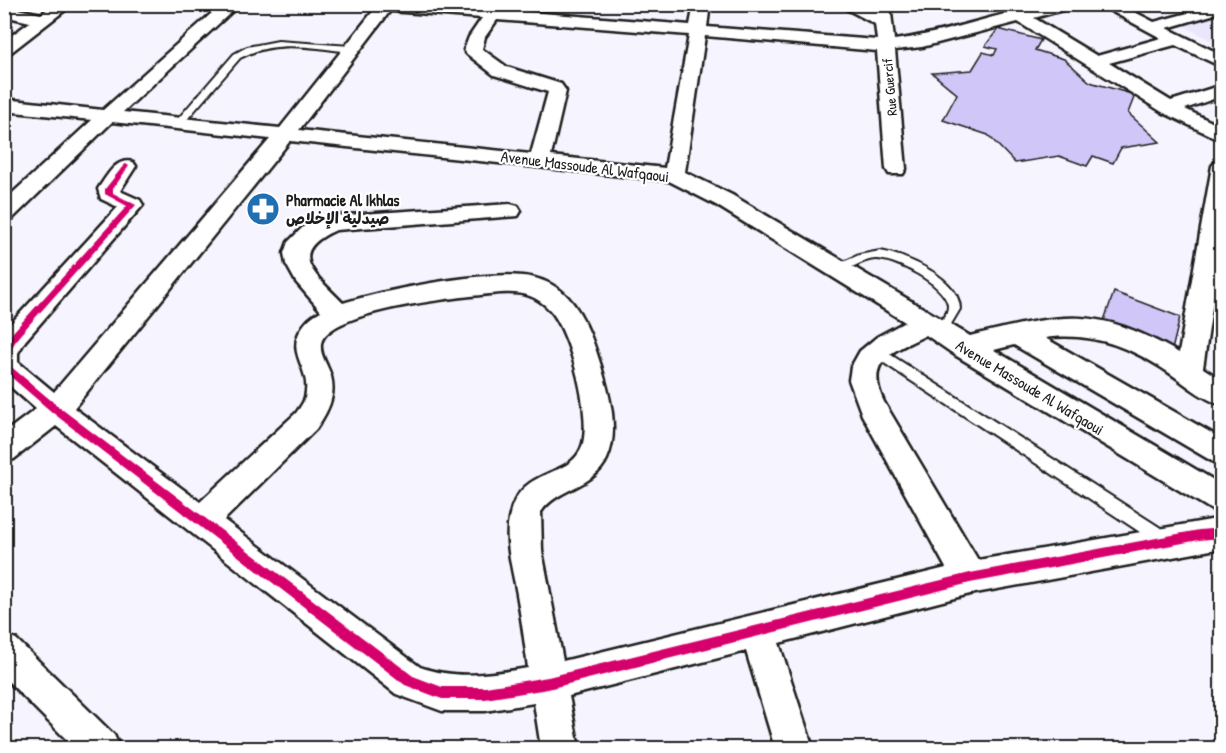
<svg xmlns="http://www.w3.org/2000/svg" width="1226" height="753" font-family="'Patrick Hand','Playpen Sans Arabic',sans-serif">
<rect width="100%" height="100%" fill="#f6f4fe"/>
<filter id="ink" filterUnits="userSpaceOnUse"><feTurbulence type="fractalNoise" baseFrequency=".0167" numOctaves="2"/><feDisplacementMap in="SourceGraphic" scale="12" xChannelSelector="R" yChannelSelector="G"/><feConvolveMatrix kernelMatrix="1 2 1 2 8 2 1 2 1" color-interpolation-filters="sRGB"/></filter>
<g filter="url(#ink)">
<polygon fill="#ebe6fc" points="1221,15 1221,46 1184,26"/>
<g fill="#d1c6f8" stroke="#1c1c1c" stroke-width="1.5">
<polygon points="998,29 1041,40 1035,50 1064,59 1090,82 1135,95 1128,113 1160,142 1121,148 1113,163 1093,156 1087,166 1059,156 1015,163 988,135 943,120 957,94 932,73 972,70 983,52 994,55 997,49 985,46"/>
<polygon points="1114,292 1180,317 1171,354 1102,326"/>
</g>
<g fill="none" stroke-linecap="round" stroke-linejoin="round">
<defs>
<g id="service">
<path d="M278,41L351,46L355,49L351,52C313,48 275,39 240,58L183,124H177V120L234,54L247,47Z"/>
<path d="M880,251C905,255 960,278 960,309L944,336L939,338L933,333C937,325 949,315 948,305C945,284 894,258 875,259C861,260 849,270 836,274L830,270L832,267L859,255Z"/>
<polygon points="877,346 1170,534 1172,539 1170,544 1164,547 1158,544 872,355 870,351 872,347"/>
</g>
<g id="minor">
<polygon points="54,4 73,4 10,53 4,54 4,41 30,22 4,16 4,6 41,14"/>
<path d="M222,4H240L123,112L280,128L374,10L358,7L356,4H430L690,25L694,4H710L707,27L877,40L875,24L837,4H859L875,11L874,4H890L894,40C955,33 1013,4 1075,4L1073,7L1034,18L1097,56L1161,38L1098,4H1119L1154,22L1222,4V12L1167,28L1222,55V67L1175,45L1109,63L1171,101L1222,85V96L1185,109L1222,127V141L1162,112L1018,22L922,47L895,50L906,169L903,174H889L886,169L877,51L705,36L685,172L732,195L970,336C1062,314 1093,304 1179,353L1212,166L1215,162L1222,160V241L1203,368L1222,380V405C1206,400 1191,389 1178,379C1138,350 1095,331 1045,338L1222,439V467L1014,345L994,350L1222,485V516L955,355L926,335C892,352 864,360 884,402L978,560L1222,518V548L970,594L779,643L813,748H775L746,651L569,696L579,748H541L534,703L485,711H442L396,694L56,426L14,459L4,462V433L36,409L4,381V331L118,207L101,199L98,189C107,176 116,157 133,162L136,166L120,191L140,200L143,205L25,341L18,353V362L54,392L270,139L112,122L12,219L4,221V201L92,120L4,111V99L103,110ZM390,11L482,18L469,37L464,50L467,54L494,75L548,92L531,154L299,130ZM497,20L689,35L665,168L551,156L566,91L561,84L507,67L482,49L485,37ZM290,141L669,181L716,205L905,322L877,337L860,351L851,367L849,380L862,415L946,568L563,661L542,551L541,512C558,487 594,488 607,459C620,430 609,394 601,366C593,340 582,307 560,290C549,282 536,277 523,276C479,271 386,290 343,303C316,275 284,253 336,230L518,216L521,211L518,206L510,204L332,216L303,227L288,242L284,253L286,264L296,282L321,311C311,316 305,322 300,331C288,354 309,368 306,391C306,400 301,406 296,413L200,502L74,408ZM501,293C521,292 535,294 550,310C570,331 594,422 581,449C567,480 518,466 509,519C504,545 514,574 518,600C522,623 525,645 528,668C490,674 457,680 420,667L224,520L316,429C330,409 339,390 327,366C324,359 320,353 321,344C326,309 469,296 501,293Z"/>
<polygon points="4,634 16,639 114,735 120,748 75,748 4,677"/>
</g>
</defs>
<use href="#service" stroke="#1c1c1c" stroke-width="4"/>
<use href="#minor" stroke="#1c1c1c" stroke-width="5"/>
<use href="#service" fill="#fff" fill-rule="evenodd"/>
<use href="#minor" fill="#fff" fill-rule="evenodd"/>
<defs>
<polygon id="cycleway" points="126,164 129,166 113,189 113,193 136,205 19,336 9,352 9,365 59,407 413,676 442,687 485,687 548,677 970,573 1199,530 1222,528 1222,538 1199,540 970,583 548,689 485,699 442,699 405,685 53,413 4,371 4,345 13,332 127,206 105,194 105,189 124,165"/>
</defs>
<use href="#cycleway" stroke="#fff" stroke-width="4"/>
<use href="#cycleway" fill="#d6006c" fill-rule="evenodd"/>
</g>
</g>
<defs>
<symbol id="pharmacy-disc" viewBox="-11 -11 22 22"><circle r="9.5" fill="#1f6fb2" stroke="#fff"/><path d="M-2-6h4v4h4v4h-4v4h-4v-4h-4v-4h4Z" fill="#fff"/></symbol>
</defs>
<g fill-rule="evenodd">
<use href="#pharmacy-disc" x="244" y="190" width="38" height="38"/>
</g>
<g text-anchor="middle" dominant-baseline="central" stroke-width="4.5" stroke-linejoin="round" paint-order="stroke">
<g font-size="14" fill="#1c1c1c" stroke="#fff">
<text transform="translate(889 87) rotate(-95)">Rue Guercif</text>
</g>
<g font-size="16" fill="#1c1c1c" stroke="#fff">
<text transform="translate(585 166) rotate(7)">Avenue Massoude Al Wafqaoui</text>
<text transform="translate(1030 387) rotate(31)">Avenue Massoude Al Wafqaoui</text>
</g>
<g font-size="16" font-weight="bold" fill="#1c1c1c" stroke="#fff" text-anchor="start">
<text x="286" y="200">Pharmacie Al Ikhlas<tspan x="286" dy="18">صيدلية الإخلاص</tspan></text>
</g>
</g>
<rect width="1226" height="753" fill="none" stroke="#fff" stroke-width="24"/>
<rect x="12" y="12" width="1202" height="729" fill="none" stroke="#1c1c1c" stroke-width="2" filter="url(#ink)"/>
</svg>
